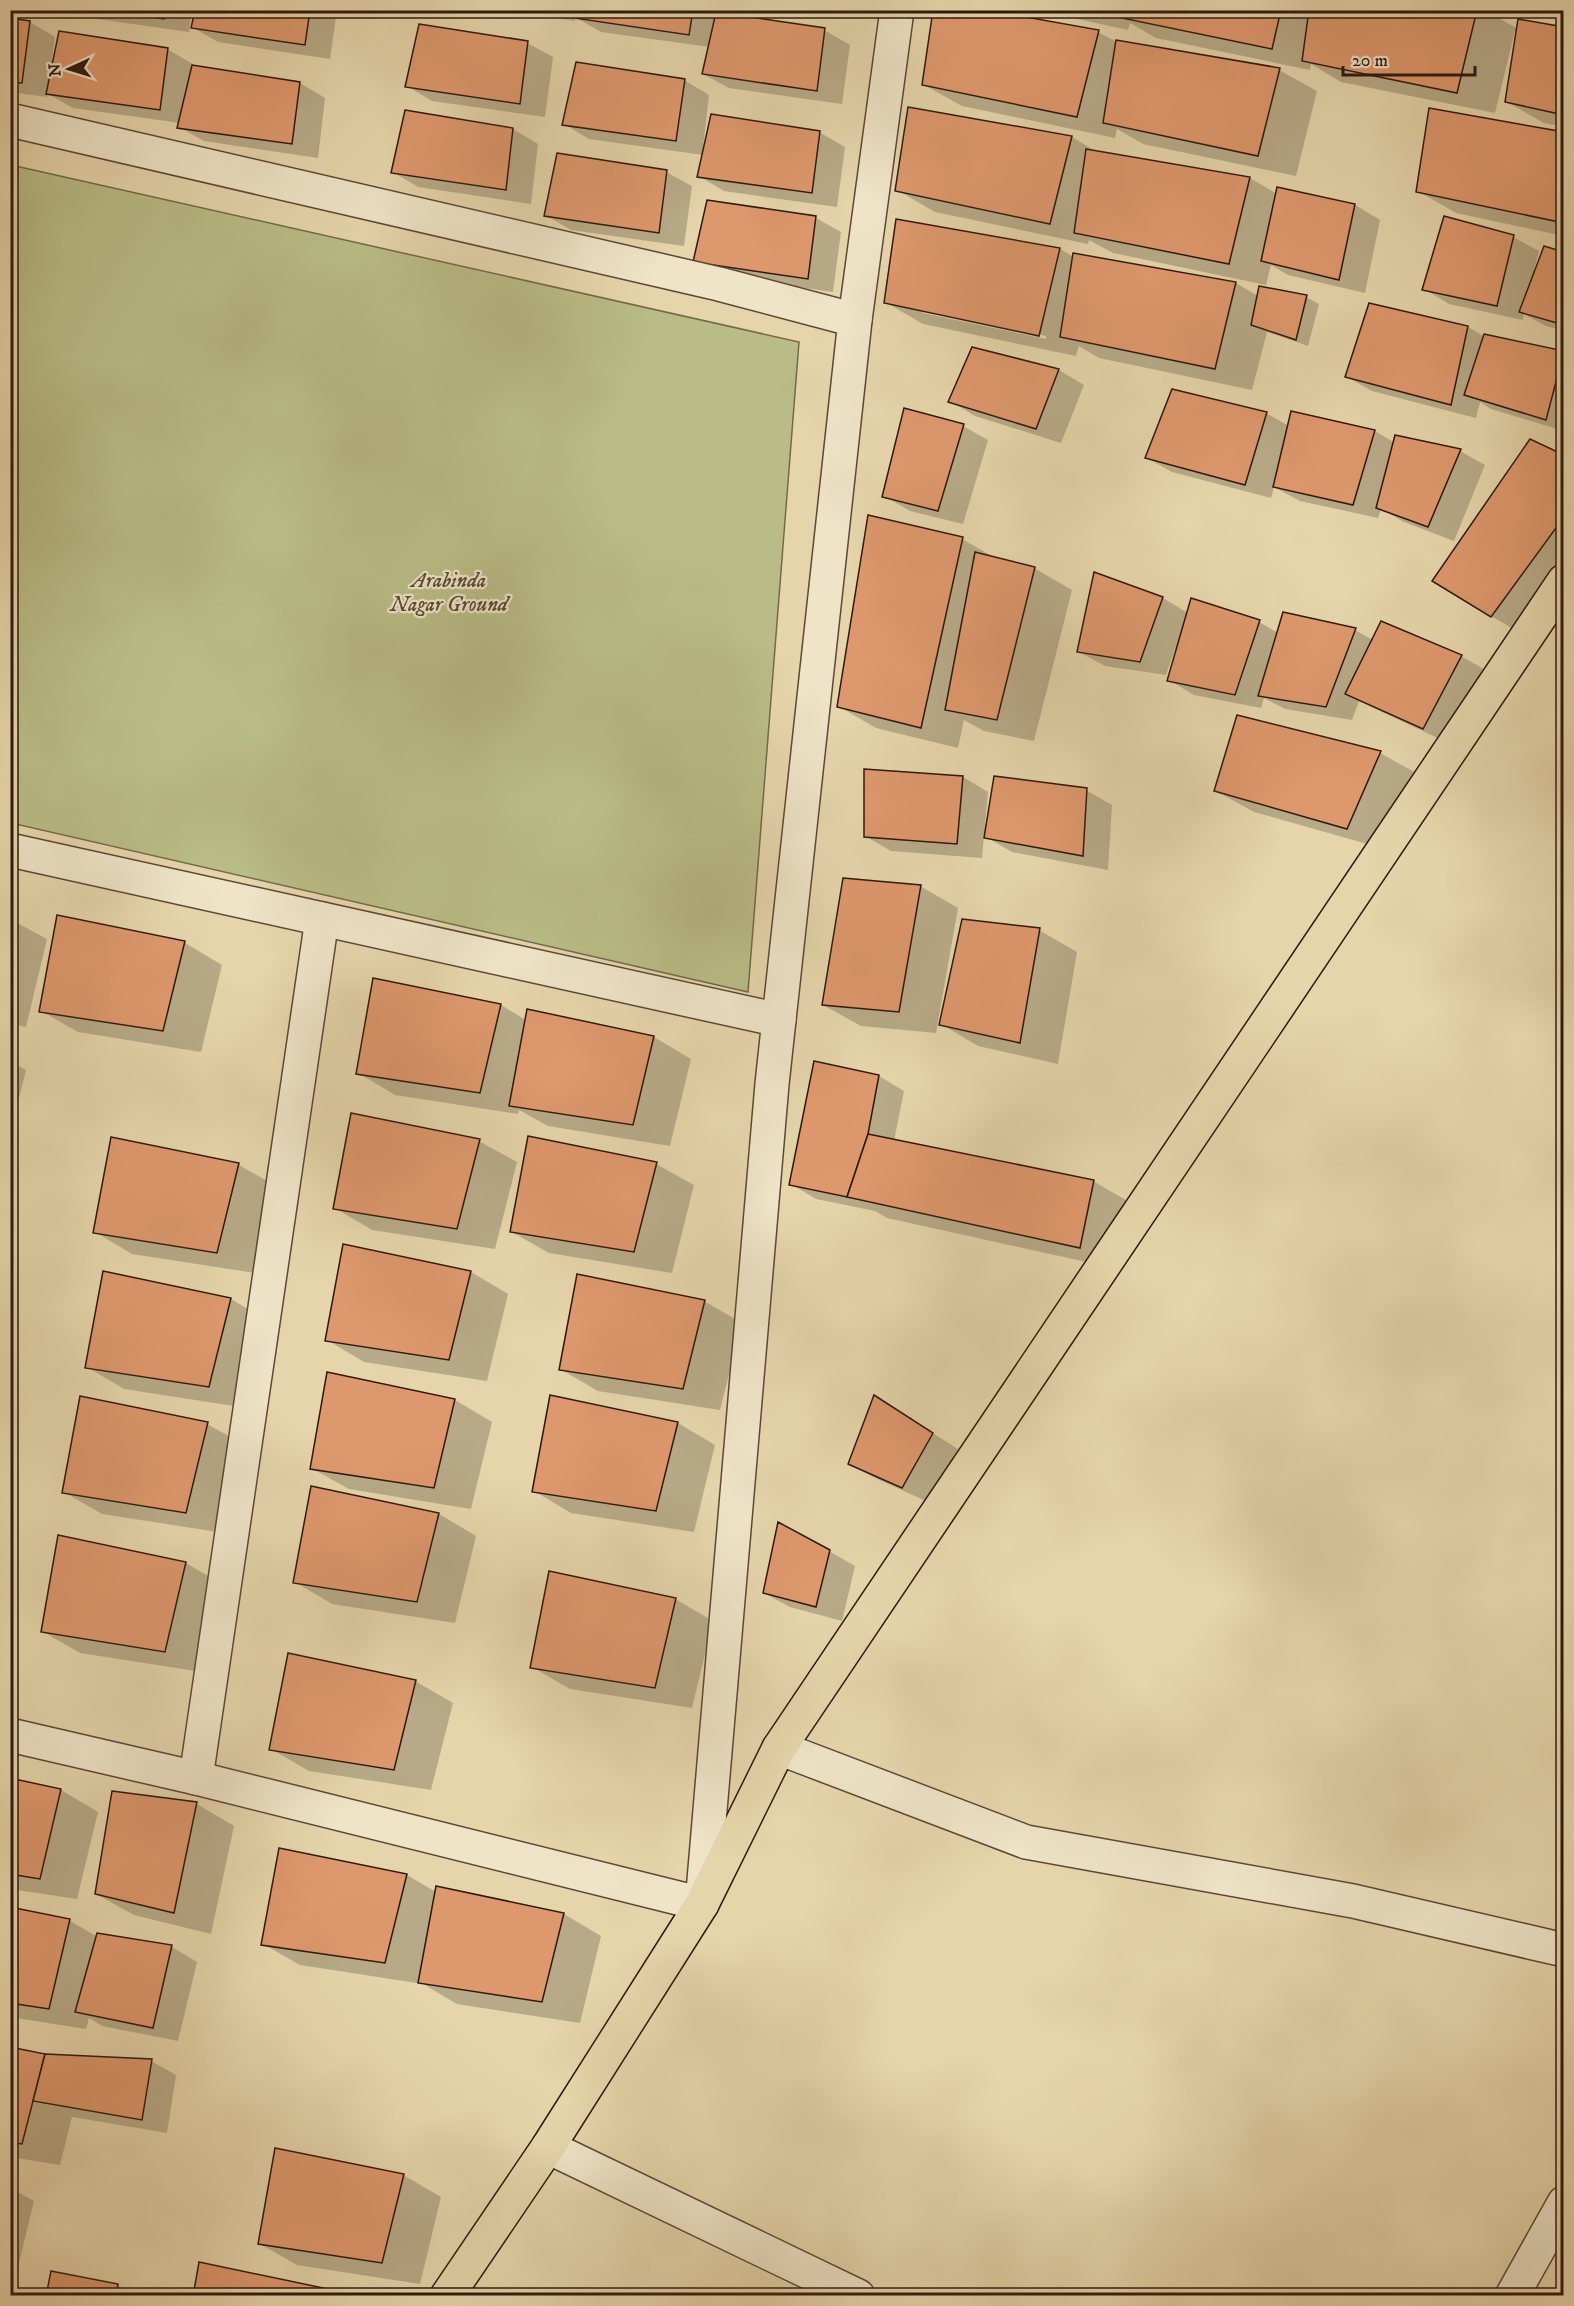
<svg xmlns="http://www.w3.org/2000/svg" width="1574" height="2306" font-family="'IM FELL DW Pica',serif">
<rect width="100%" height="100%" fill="#e6d5ab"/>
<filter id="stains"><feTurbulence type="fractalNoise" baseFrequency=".00333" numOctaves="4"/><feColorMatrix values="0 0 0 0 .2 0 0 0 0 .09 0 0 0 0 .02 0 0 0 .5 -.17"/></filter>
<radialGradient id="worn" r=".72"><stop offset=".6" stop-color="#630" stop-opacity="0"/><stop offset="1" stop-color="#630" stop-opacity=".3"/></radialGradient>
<polygon fill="#b9bc86" stroke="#746a4a" stroke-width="1.5" points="11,165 799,342 748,992 11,823"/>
<g fill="#0003" fill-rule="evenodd">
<polygon points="67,10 192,10 189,32 76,16"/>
<polygon points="196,10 337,10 330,59 218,42 192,27"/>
<polygon points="503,10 720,10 719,14 824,30 850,45 842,104 729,88 703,74 710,47 601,32 575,17 575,21"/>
<polygon points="1036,10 1485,10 1518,29 1564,28 1564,127 1544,123 1507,102 1517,31 1515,31 1495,113 1341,82 1311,64 1310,70 1156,38 1130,23 1128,30"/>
<polygon points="10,19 30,22 55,37 52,60 167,49 193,64 193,66 300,83 325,98 318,158 204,141 179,127 180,123 73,108 48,94 47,97 10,92"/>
<polygon points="1098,32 1117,42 1279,70 1317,91 1296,176 1143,144 1117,129 1115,138 962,106 924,85"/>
<polygon points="527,43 553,57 545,117 432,101 407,86"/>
<polygon points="684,80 709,95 703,148 819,132 845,147 837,207 724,191 699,176 703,155 589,139 564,124"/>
<polygon points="513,129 538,144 531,204 418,187 393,172"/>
<polygon points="1564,133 1564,236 1456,213 1418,191"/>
<polygon points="1072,137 1097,152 1250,178 1277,194 1355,205 1380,220 1365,293 1288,275 1271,265 1266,285 1113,253 1089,240 1088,244 935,212 897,190"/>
<polygon points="666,172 692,186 684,246 571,230 545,215"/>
<polygon points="816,218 841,232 833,292 720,276 695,262"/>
<polygon points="1513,237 1539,251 1534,270 1564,253 1564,331 1546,326 1524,314 1523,320 1449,304 1424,289"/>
<path d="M1060,249L1074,257V255L1236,283L1258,296L1306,297L1319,304L1308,346L1267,332L1252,390L1099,358L1079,346L1076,356L923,324L885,302ZM923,310L1046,336V339L923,313Z"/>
<polygon points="1468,327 1485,337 1564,353 1564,431 1491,409 1480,402 1476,418 1372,391 1347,377"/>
<polygon points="973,349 1059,370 1084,385 1061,443 975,416 950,401"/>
<polygon points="1293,412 1375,431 1395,443 1460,451 1485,465 1454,541 1404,522 1381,509 1378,518 1300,501 1274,487 1271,498 1172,472 1147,458 1266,413 1289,426"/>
<polygon points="963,426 988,440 963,524 910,511 884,496"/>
<polygon points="1564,456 1564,590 1529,638 1491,616"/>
<polygon points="962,539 997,559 1034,568 1072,590 1034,741 984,731 964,720 958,748 876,728 838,706"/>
<polygon points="1096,574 1163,598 1188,613 1192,600 1259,622 1278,633 1355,630 1373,640 1461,656 1487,671 1448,743 1359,701 1352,720 1285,709 1264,698 1261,708 1194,695 1169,680 1178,649 1175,649 1166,675 1105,666 1079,652"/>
<polygon points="1238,717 1380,753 1418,774 1385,849 1254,812 1216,791"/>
<polygon points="865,771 963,777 988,792 985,826 988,826 1086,790 1112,805 1108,870 1012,852 984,836 982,858 891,851 865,836"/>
<polygon points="920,886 958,908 936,1033 861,1026 823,1005"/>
<polygon points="58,917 185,943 222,965 201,1052 78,1032 41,1011"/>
<polygon points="10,919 47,939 26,1027 10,1024"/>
<polygon points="1039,930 1077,952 1058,1064 978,1046 941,1024"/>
<polygon points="374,979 501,1005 526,1020 654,1037 691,1059 670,1146 548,1126 519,1110 518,1114 395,1095 358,1073"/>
<polygon points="10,1061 26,1070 10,1133"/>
<polygon points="879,1076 904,1091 894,1141 1093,1181 1131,1203 1118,1269 887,1218 875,1211 816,1199 791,1184"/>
<polygon points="112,1138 239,1165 276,1186 255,1273 132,1254 95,1232"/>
<polygon points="479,1141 517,1162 495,1249 372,1230 335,1208"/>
<polygon points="656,1164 694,1185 672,1273 549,1253 512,1232"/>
<polygon points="471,1272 508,1294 487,1381 364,1362 327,1340"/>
<polygon points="104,1273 231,1299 268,1321 247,1408 124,1389 87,1367"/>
<polygon points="704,1301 742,1323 720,1410 598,1391 560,1369"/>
<polygon points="551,1397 678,1423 715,1445 694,1532 571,1513 534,1491"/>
<polygon points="875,1397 958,1449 928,1502 875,1478 850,1463"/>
<polygon points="455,1400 492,1422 471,1509 349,1489 311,1468"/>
<polygon points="207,1424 245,1445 224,1533 102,1514 64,1492"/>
<polygon points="439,1514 476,1536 455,1623 332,1604 295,1582"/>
<polygon points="829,1551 855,1566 842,1621 790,1607 764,1593"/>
<polygon points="186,1563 223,1585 202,1672 80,1653 42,1631"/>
<polygon points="675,1599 713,1621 692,1708 570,1689 532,1667"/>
<polygon points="415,1681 453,1703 431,1790 309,1771 271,1749"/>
<polygon points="10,1780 61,1790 98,1812 77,1899 10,1889"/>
<polygon points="114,1792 197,1804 234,1826 211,1934 134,1915 96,1894"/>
<polygon points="280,1850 407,1875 436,1892 437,1888 564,1914 601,1936 580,2023 457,2004 423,1984 300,1965 263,1944"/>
<polygon points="10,1908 70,1921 98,1937 99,1935 172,1947 197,1962 178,2041 102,2026 89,2018 86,2029 10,2017"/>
<polygon points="10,2049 44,2056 151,2061 176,2075 167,2133 72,2117 60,2165 10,2157"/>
<polygon points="403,2175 441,2197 420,2284 297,2265 260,2244"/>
<polygon points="10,2188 34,2201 13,2288 10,2288"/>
<polygon points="52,2273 118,2285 136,2296 48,2296"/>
<polygon points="327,2290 336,2296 195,2296"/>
</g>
<g fill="#de986d" stroke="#2f180f" stroke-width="1.5">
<polygon points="108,10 165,10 164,19"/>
<polygon points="195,10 310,10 305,45 191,28"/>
<polygon points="576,10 693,10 689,35 574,18"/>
<polygon points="933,10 986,10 1099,30 1077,117 922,85"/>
<polygon points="1118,10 1281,10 1272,49 1117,17"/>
<polygon points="1309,10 1477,10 1457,93 1302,61"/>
<polygon points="716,12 825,28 817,91 702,74"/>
<polygon points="10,18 30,21 22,83 10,82"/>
<polygon points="1518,19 1564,27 1564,115 1505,102"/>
<polygon points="419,24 528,41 520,104 405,87"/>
<polygon points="59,31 168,48 160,110 46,94"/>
<polygon points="1116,40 1280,68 1258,156 1103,123"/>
<polygon points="576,62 685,79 676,141 562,125"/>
<polygon points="192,65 300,82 292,144 177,128"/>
<polygon points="908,107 1072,136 1050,224 895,191"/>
<polygon points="1429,108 1564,132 1564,223 1416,192"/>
<polygon points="405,110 513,128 506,190 391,173"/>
<polygon points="711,114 820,131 812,193 697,177"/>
<polygon points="1086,149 1250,177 1229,264 1074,233"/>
<polygon points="557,153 667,170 659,233 544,216"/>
<polygon points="1277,187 1355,204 1339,280 1261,261"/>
<polygon points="707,200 816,216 808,279 693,262"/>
<polygon points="1444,216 1514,235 1497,306 1422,290"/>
<polygon points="896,219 1060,248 1039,336 884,303"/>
<polygon points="1544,246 1564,252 1564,325 1519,312"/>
<polygon points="1073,253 1236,282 1215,369 1060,337"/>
<polygon points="1259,286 1307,295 1296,340 1251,325"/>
<polygon points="1369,303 1468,326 1451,405 1345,377"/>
<polygon points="1484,334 1564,351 1546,420 1464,395"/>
<polygon points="972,347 1059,369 1036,429 948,402"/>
<polygon points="1172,389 1267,412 1245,485 1145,458"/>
<polygon points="904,408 964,424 938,511 882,497"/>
<polygon points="1291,411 1375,430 1353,505 1273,487"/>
<polygon points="1395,435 1461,449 1428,527 1376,508"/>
<polygon points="1530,439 1564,455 1564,517 1491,617 1432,581"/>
<polygon points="868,515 963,537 921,728 837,707"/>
<polygon points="975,552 1035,567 997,720 945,710"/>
<polygon points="1094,572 1163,597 1140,662 1077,652"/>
<polygon points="1191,598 1260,620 1235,695 1167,681"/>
<polygon points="1283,612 1356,628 1326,707 1258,696"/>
<polygon points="1381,621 1462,655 1423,729 1345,694"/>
<polygon points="1237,715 1381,751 1347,829 1214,791"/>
<polygon points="864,769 963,776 957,844 864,837"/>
<polygon points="994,776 1087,788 1083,856 984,838"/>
<polygon points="843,878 921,885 899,1012 822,1005"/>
<polygon points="57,915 185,941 163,1031 39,1012"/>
<polygon points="962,919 1040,928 1020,1043 939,1025"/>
<polygon points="373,978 501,1004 480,1093 356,1074"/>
<polygon points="527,1009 654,1036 633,1125 509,1106"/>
<polygon points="814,1061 879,1075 868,1134 847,1197 789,1185"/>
<polygon points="351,1113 480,1139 457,1229 333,1209"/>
<polygon points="868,1134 1094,1180 1080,1248 847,1197"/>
<polygon points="528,1136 657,1162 634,1252 510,1232"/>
<polygon points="111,1137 239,1163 217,1253 93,1233"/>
<polygon points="343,1244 471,1271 449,1360 325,1341"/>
<polygon points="103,1271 231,1298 209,1387 85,1368"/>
<polygon points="577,1274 705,1300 683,1389 559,1370"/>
<polygon points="327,1372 455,1399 434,1488 310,1469"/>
<polygon points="550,1395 678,1422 656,1511 532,1492"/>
<polygon points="874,1395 933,1433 902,1488 848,1464"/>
<polygon points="80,1396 208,1422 186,1513 62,1493"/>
<polygon points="311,1486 439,1513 417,1602 293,1583"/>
<polygon points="778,1522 830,1550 816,1607 763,1593"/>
<polygon points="58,1535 186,1562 165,1652 41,1632"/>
<polygon points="549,1571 676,1598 655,1688 530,1668"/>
<polygon points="288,1653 416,1680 394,1770 269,1750"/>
<polygon points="10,1778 61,1789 40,1879 10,1874"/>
<polygon points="112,1791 197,1802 174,1913 95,1894"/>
<polygon points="279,1848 407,1874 385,1963 261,1945"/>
<polygon points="436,1886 564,1913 542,2002 418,1983"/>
<polygon points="10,1907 70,1919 49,2009 10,2003"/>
<polygon points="97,1933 172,1945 153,2028 75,2012"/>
<polygon points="10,2047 45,2054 22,2144 10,2142"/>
<polygon points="45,2054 152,2059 142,2120 33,2101"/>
<polygon points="275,2148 404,2174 382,2263 258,2244"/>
<polygon points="199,2262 328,2289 326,2296 193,2296"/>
<polygon points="51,2271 118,2284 116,2296 46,2296"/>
</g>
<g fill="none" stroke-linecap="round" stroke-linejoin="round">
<defs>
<g id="minor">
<polyline points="10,120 719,284 855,320"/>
<polyline points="10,850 779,1020"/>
<polyline points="10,1735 196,1778 702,1904 772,1084 855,320 897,10"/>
<polyline points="779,1748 1026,1842 1353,1901 1564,1950"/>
<polyline points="196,1778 322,919"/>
<polyline points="548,2147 858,2296"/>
<polyline points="1512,2296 1564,2203"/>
</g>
<polyline id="major" points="447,2296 548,2147 702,1904 779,1748 1564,581"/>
</defs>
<use href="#minor" stroke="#5d4736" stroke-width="36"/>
<use href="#major" stroke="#2f180f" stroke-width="36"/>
<use href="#minor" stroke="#efe4c8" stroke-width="33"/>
<use href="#major" stroke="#e6d5ab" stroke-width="33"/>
</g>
<g text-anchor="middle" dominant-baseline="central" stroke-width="4.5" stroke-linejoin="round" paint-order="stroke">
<g font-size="21" font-style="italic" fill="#584933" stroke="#efe4c8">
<text x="449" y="581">Arabinda<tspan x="449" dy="24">Nagar Ground</tspan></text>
</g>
</g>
<rect width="1574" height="2306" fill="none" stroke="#e6d5ab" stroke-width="36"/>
<rect x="12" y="12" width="1550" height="2282" fill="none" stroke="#2f180f" stroke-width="3"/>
<rect x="18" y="18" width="1538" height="2270" fill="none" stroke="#2f180f" stroke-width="1.5"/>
<g transform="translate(69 69) rotate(266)" stroke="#efe4c8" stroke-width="4.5" paint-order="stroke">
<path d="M0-4.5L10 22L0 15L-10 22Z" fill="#2f180f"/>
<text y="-9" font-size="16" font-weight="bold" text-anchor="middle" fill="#2f180f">N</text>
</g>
<path d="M1343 66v9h132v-9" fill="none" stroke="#2f180f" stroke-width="3"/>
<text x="1352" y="66" font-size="18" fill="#2f180f" stroke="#efe4c8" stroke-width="4.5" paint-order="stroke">20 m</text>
<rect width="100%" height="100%" filter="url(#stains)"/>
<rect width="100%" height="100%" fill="url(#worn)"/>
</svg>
